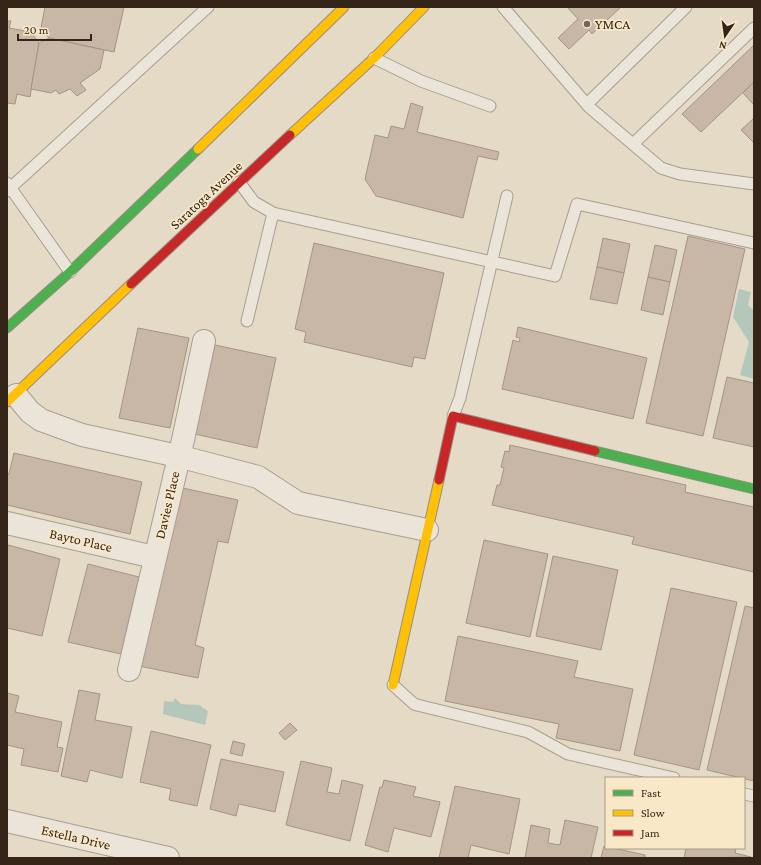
<svg xmlns="http://www.w3.org/2000/svg" width="761" height="865" font-family="'Crimson Pro',serif">
<rect width="100%" height="100%" fill="#e4dac6"/>
<g fill="#b3c8ba">
<polygon points="739,289 751,292 748,305 754,311 754,379 740,375 749,342 733,317"/>
<polygon points="175,698 181,704 199,705 208,711 205,725 163,714 164,701 173,702"/>
</g>
<g fill="#c8b7a6" stroke="#a39486">
<polygon points="45,7 124,7 114,52 49,38 41,28"/>
<polygon points="567,7 621,7 592,34 589,30 569,49 558,38 578,19"/>
<polygon points="7,21 11,21 9,28 31,32 39,43 30,97 17,94 15,104 7,103"/>
<polygon points="49,38 104,50 100,69 80,83 86,90 77,96 70,89 59,94 56,90 51,93 31,89 39,43"/>
<polygon points="754,45 754,82 701,132 682,114"/>
<polygon points="754,82 754,105 743,93"/>
<polygon points="411,103 423,107 417,132 499,152 497,160 478,156 463,218 376,196 365,179 375,135 388,138 391,126 404,129"/>
<polygon points="754,118 754,143 741,130"/>
<polygon points="688,236 745,249 703,436 646,423"/>
<polygon points="603,238 630,244 624,273 597,267"/>
<polygon points="314,243 444,273 425,359 414,357 412,367 304,342 306,332 295,329"/>
<polygon points="655,245 677,250 670,282 648,277"/>
<polygon points="597,267 624,273 617,304 590,299"/>
<polygon points="648,277 670,282 663,315 641,310"/>
<polygon points="518,327 647,358 633,419 502,389 513,340 519,342 520,338 516,337"/>
<polygon points="138,328 189,338 170,428 119,418"/>
<polygon points="215,345 276,358 257,448 195,434"/>
<polygon points="727,377 754,383 754,447 713,438"/>
<polygon points="510,445 686,485 685,492 754,507 754,572 632,544 634,537 492,505 497,485 500,485 504,468 501,467 505,451 509,452"/>
<polygon points="14,453 142,482 130,534 7,505 7,474 9,474"/>
<polygon points="178,487 238,500 228,543 218,541 195,645 204,648 198,678 139,666"/>
<polygon points="484,540 548,554 530,637 466,623"/>
<polygon points="8,545 60,559 42,636 7,628 7,551"/>
<polygon points="553,556 618,570 601,650 536,636"/>
<polygon points="88,564 139,577 121,654 68,642"/>
<polygon points="671,588 737,602 699,770 634,755"/>
<polygon points="745,606 754,608 754,781 707,770"/>
<polygon points="458,636 578,661 574,677 633,689 620,751 556,738 559,724 445,701"/>
<polygon points="79,690 100,694 95,720 132,727 122,778 90,770 87,782 61,776"/>
<polygon points="7,693 19,696 15,712 62,722 57,747 63,748 58,772 21,765 24,749 7,745"/>
<polygon points="290,723 297,730 285,740 279,733"/>
<polygon points="151,731 211,745 197,806 169,800 171,789 140,782"/>
<polygon points="233,741 245,744 242,756 230,753"/>
<polygon points="221,759 284,772 275,812 239,804 236,816 210,809"/>
<polygon points="301,761 332,768 327,792 339,794 342,780 363,785 350,841 286,825"/>
<polygon points="384,780 416,787 413,796 440,802 431,837 394,828 388,852 365,845 380,787 382,787"/>
<polygon points="455,786 520,799 509,854 471,845 468,858 439,858"/>
<polygon points="565,820 598,827 591,858 525,858 531,825 550,829 548,843 560,845"/>
<polygon points="604,846 606,847 606,848 613,848 645,855 645,858 601,858"/>
<polygon points="686,848 736,848 735,853 751,857 684,858"/>
</g>
<g fill="none" stroke-linecap="round" stroke-linejoin="round">
<defs>
<g id="lane">
<polyline points="503,7 589,107 661,168 680,174 754,184"/>
<polyline points="374,58 421,81 490,106"/>
<polyline points="587,104 686,7"/>
<polyline points="633,144 754,28"/>
<polyline points="239,182 254,202 273,213 555,276 577,204 754,243"/>
<polyline points="7,183 70,272"/>
<polyline points="7,191 208,7"/>
<polyline points="247,321 273,213"/>
<polyline points="453,416 460,398 507,196"/>
<polyline points="393,685 414,704 417,705 528,732 568,754 674,778"/>
<polyline points="744,794 754,796"/>
</g>
<g id="street">
<polyline points="16,395 30,412 41,420 82,435 178,456 258,477 298,503 427,530"/>
<polyline points="7,523 154,557"/>
<polyline points="129,670 183,440 204,341"/>
<polyline points="7,821 168,858"/>
</g>
<g id="fast">
<polyline points="7,328 70,272 198,149"/>
<polyline points="595,451 754,489"/>
</g>
<g id="slow">
<polyline points="290,135 374,58 424,7"/>
<polyline points="198,149 344,7"/>
<polyline points="7,402 131,284"/>
<polyline points="393,685 439,480"/>
</g>
<g id="jam">
<polyline points="131,284 290,135"/>
<polyline points="439,480 453,416 595,451"/>
</g>
</defs>
<use href="#lane" stroke="#a89e90" stroke-width="13"/>
<use href="#street" stroke="#a89e90" stroke-width="24"/>
<use href="#fast" stroke="#978e80" stroke-width="11"/>
<use href="#slow" stroke="#978e80" stroke-width="11"/>
<use href="#jam" stroke="#978e80" stroke-width="11"/>
<use href="#lane" stroke="#ebe4d8" stroke-width="11"/>
<use href="#street" stroke="#ebe4d8" stroke-width="22"/>
<use href="#fast" stroke="#4caf50" stroke-width="9"/>
<use href="#slow" stroke="#ffc107" stroke-width="9"/>
<use href="#jam" stroke="#c62828" stroke-width="9"/>
</g>
<circle fill="#726456" stroke="#f8e8c8" stroke-width="1.5" cx="587" cy="24" r="4"/>
<g text-anchor="middle" dominant-baseline="central" stroke-width="3.5" stroke-linejoin="round" paint-order="stroke">
<g font-size="14" fill="#352519" stroke="#f8e8c8" text-anchor="start">
<text x="595" y="24">YMCA</text>
</g>
<g font-size="14" fill="#352519" stroke="#f8e8c8">
<text transform="translate(206 195) rotate(-43)">Saratoga Avenue</text>
<text transform="translate(167 505) rotate(-77)">Davies Place</text>
<text transform="translate(81 540) rotate(13)">Bayto Place</text>
<text transform="translate(76 837) rotate(13)">Estella Drive</text>
</g>
</g>
<rect width="761" height="865" fill="none" stroke="#352519" stroke-width="16"/>
<rect x="605" y="777" width="140" height="72" fill="#f8e8c8" stroke="#aa9a82"/>
<rect x="613" y="790" width="20" height="6" fill="#4caf50" stroke="#aa9a82"/>
<text x="641" y="797" font-size="12" fill="#352519">Fast</text>
<rect x="613" y="810" width="20" height="6" fill="#ffc107" stroke="#aa9a82"/>
<text x="641" y="817" font-size="12" fill="#352519">Slow</text>
<rect x="613" y="830" width="20" height="6" fill="#c62828" stroke="#aa9a82"/>
<text x="641" y="837" font-size="12" fill="#352519">Jam</text>
<g transform="translate(725 36) rotate(193)" stroke="#f8e8c8" stroke-width="3" paint-order="stroke">
<path d="M0-3L7 15L0 10L-7 15Z" fill="#352519"/>
<text y="-6" font-size="11" font-weight="bold" text-anchor="middle" fill="#352519">N</text>
</g>
<path d="M18 34v6h73v-6" fill="none" stroke="#352519" stroke-width="2"/>
<text x="24" y="34" font-size="12" fill="#352519" stroke="#f8e8c8" stroke-width="3" paint-order="stroke">20 m</text>
</svg>
